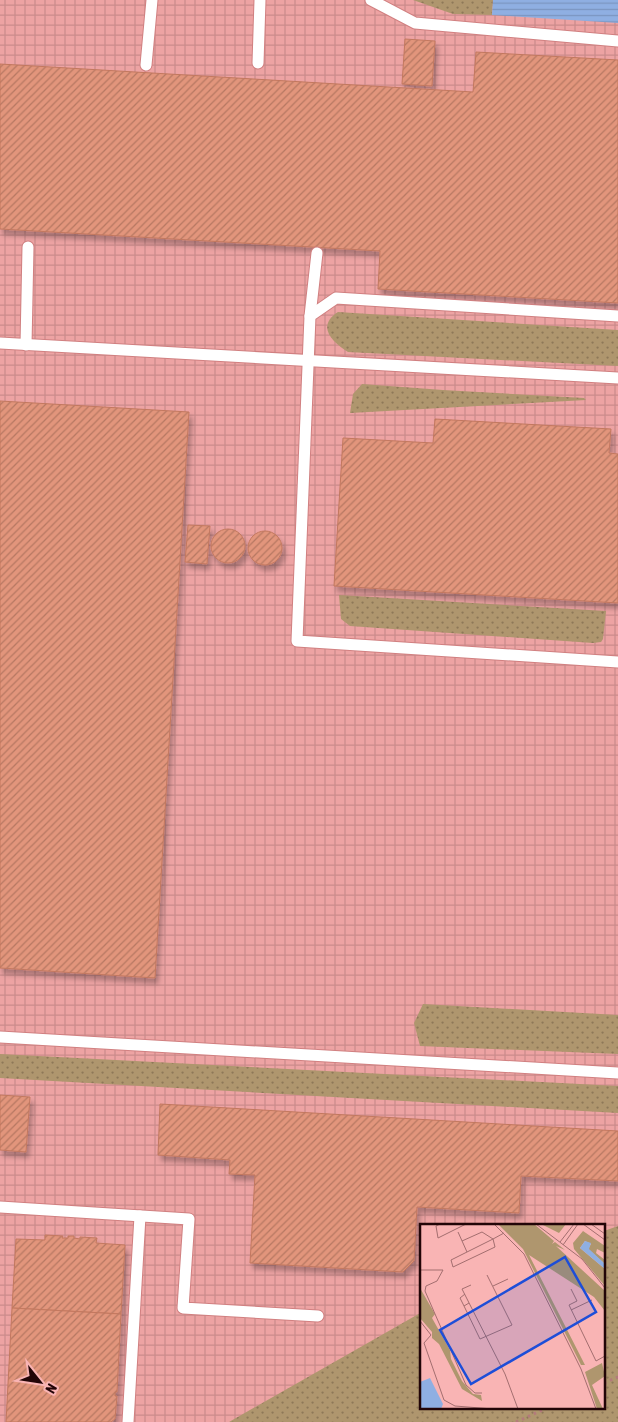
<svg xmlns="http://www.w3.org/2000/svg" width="618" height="1422" font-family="'Asap Condensed',sans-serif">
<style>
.industrial{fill:url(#industrial-grid)}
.grass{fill:url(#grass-dots)}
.water{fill:url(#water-rules)}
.building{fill:url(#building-hatch);stroke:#c3785f;filter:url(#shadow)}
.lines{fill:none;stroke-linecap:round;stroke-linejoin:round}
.service-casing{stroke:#d18081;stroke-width:13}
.path{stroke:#b37b7b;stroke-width:3;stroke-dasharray:2.5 4;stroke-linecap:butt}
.service{stroke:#fff;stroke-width:11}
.inset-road{fill:none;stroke:#a36e6f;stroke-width:1}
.view{fill:#1d4ed8;fill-opacity:0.15;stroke:#1d4ed8;stroke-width:2.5}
.inset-edge{fill:none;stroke:#220507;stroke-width:2.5}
</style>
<defs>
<pattern id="industrial-grid" width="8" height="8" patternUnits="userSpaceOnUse" patternTransform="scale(1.25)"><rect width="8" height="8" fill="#eda3a3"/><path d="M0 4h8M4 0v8" fill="none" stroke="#cb8b8b"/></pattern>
<pattern id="grass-dots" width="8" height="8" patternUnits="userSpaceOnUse" patternTransform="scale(1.25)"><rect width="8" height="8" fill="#af966e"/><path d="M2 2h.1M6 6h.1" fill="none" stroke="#8e7858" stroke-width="1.8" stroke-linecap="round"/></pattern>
<pattern id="water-rules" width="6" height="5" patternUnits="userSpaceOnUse" patternTransform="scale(1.25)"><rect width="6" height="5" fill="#8fafe2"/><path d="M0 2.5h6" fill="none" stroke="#7b95c0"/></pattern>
<pattern id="building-hatch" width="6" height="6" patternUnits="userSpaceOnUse" patternTransform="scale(1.25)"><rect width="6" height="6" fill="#e2957b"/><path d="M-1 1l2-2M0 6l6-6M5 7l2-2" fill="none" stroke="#b77863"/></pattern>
<filter id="shadow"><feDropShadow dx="3" dy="5.5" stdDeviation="2.5" flood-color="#0004"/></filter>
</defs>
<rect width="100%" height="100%" fill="#f9b4b4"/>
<polygon class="industrial" points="0,0 618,0 618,1276 604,1282 604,1226 422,1226 422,1362 285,1422 0,1422"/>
<g class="grass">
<polygon points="413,0 493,0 492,15 453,14"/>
<path d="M338 312 618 330V366L348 352C332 342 316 326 338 312Z"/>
<polygon points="362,384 443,390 584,398 586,400 350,413 353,394"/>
<polygon points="339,595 606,611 603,639 601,642 593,643 350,626 341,619"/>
<polygon points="423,1004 618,1015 618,1054 420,1046 414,1023"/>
<polygon points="0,1054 618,1086 618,1113 0,1078"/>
<polygon points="618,1226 618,1422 229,1422 422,1312 422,1408 604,1408 604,1231"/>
</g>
<polygon class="water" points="493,0 618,0 618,23 492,15"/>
<g class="building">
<polygon points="405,39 435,41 432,86 402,84"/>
<polygon points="476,52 618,60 618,303 378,289 380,251 0,229 0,64 473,92"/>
<polygon points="0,401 189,412 155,978 0,968"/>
<polygon points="435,419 611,429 609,453 618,454 618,603 334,586 343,438 433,443"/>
<polygon points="188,525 210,526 207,564 185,562"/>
<circle cx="228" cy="546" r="17"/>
<circle cx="265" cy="548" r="17"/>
<polygon points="0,1095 30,1097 26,1152 0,1150"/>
<polygon points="160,1104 618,1131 618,1181 521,1176 519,1213 417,1207 414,1261 403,1272 250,1263 255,1175 229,1174 230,1160 158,1155"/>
<polygon points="45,1235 63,1236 62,1238 68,1238 68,1236 74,1236 74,1238 80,1239 80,1237 97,1238 96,1243 125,1245 121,1314 12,1308 16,1239 45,1240"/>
<polygon points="12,1308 121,1314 117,1392 115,1392 115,1396 117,1396 115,1419 111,1422 6,1422"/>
</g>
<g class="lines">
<defs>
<g id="service">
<polyline points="371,0 415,23 618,41"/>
<polyline points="258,63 260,0"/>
<polyline points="146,65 152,0"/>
<polyline points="310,316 317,253"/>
<polyline points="618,316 336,298 310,316 297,641 618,662"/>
<polyline points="0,343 618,378"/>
<polyline points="26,345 28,247"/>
<polyline points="0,1037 618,1073"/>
<polyline points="0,1207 189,1219 183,1308 318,1316"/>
<polyline points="128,1422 140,1216"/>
</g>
</defs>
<use href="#service" class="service-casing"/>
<g class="path">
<polyline points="604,1383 618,1377"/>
<polyline points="516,1422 547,1408"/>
</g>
<use href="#service" class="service"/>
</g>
<g transform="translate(420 1224)">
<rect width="185" height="185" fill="#f9b4b4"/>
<path d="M78 0H114L134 17 132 20 135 18 145 26 136 22 185 67V87L174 73 109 31 165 141H161L103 25ZM121 0H146L139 9ZM163 7 185 22V29L177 25 176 29 185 36V40L168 25 171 20 165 17 160 24 185 45V62L154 25 153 19ZM0 64 15 90 12 94 30 126 31 135 42 157 53 170 61 171 62 177 42 165 19 120 12 114V108L0 94ZM182 139 185 152 172 161 183 185H177L165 148Z" fill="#af966e"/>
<path d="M165 17 171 19 169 25 185 40V45L160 24ZM10 154 23 180 21 185H0V158Z" fill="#8fafe2"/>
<path class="inset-road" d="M20 0 16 2 18 14 46 0M74 0 104 30 161 145 176 185M116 0 162 35 185 64M163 0 185 16M171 0 185 10M38 8 47 28M73 15 75 23 33 43 31 36ZM42 17 62 8 73 15 84 9M140 18 154 0M143 21 158 0M0 46H23L17 57 6 62 5 67 46 161 55 169H62M51 61 42 65 85 150 98 185M73 62 88 55M151 65 157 77 149 81 176 137 185 132M49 79 44 82 60 115 92 101 67 51M44 82 40 74 45 70M151 86 172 76M0 97 11 111 4 119 24 176 35 182 73 185"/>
<path class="view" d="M145 33 176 88 51 160 20 106Z"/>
<rect width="185" height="185" class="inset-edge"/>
</g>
<g transform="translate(40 1382) rotate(120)" stroke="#f9b4b4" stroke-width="4" paint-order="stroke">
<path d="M0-4L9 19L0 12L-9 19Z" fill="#220507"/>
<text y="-8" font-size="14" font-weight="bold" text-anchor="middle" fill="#220507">N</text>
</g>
</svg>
